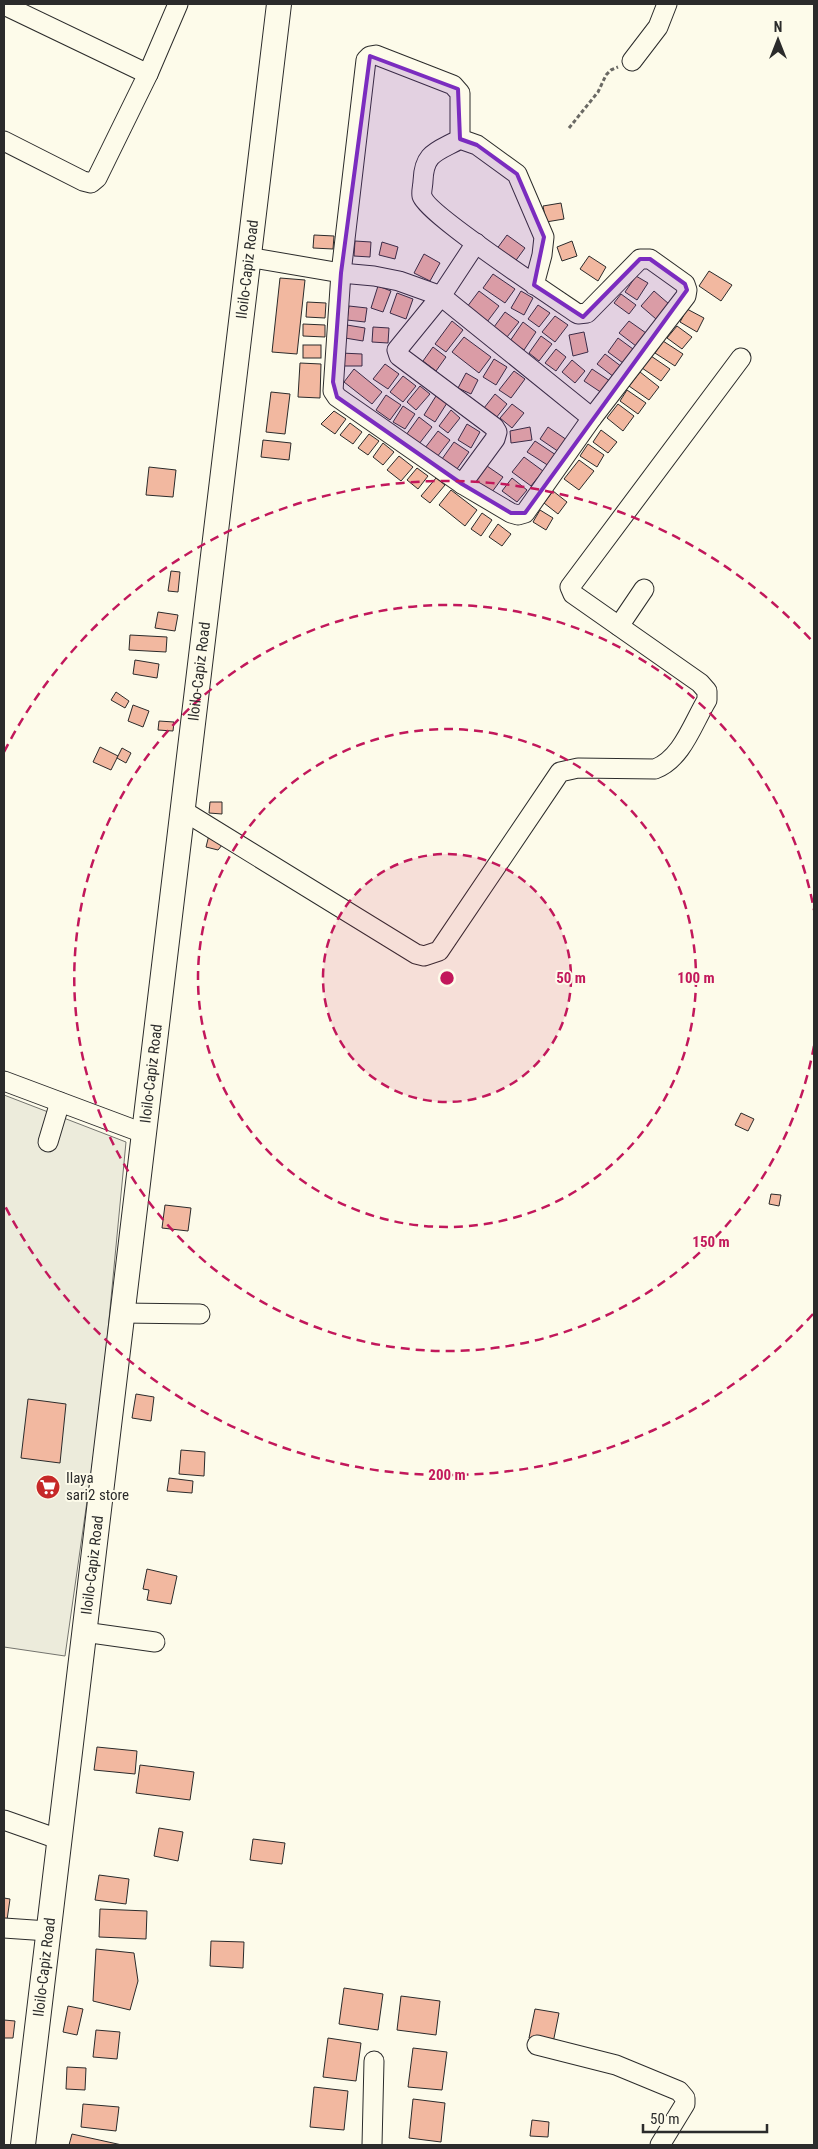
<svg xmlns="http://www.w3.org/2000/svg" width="818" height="2149" font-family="'Roboto Condensed',sans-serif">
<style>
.green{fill:#ecebdb;stroke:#74746e}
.building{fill:#f2b8a0;stroke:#2b2b2b}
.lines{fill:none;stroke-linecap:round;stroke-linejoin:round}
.minor-casing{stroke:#2b2b2b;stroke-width:21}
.major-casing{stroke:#2b2b2b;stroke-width:26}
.path{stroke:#6a6964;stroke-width:3;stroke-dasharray:4 2.5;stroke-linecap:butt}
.minor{stroke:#fdfbea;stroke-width:19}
.major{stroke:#fdfbea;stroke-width:24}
.marked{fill:#7b2cbf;fill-opacity:0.2;stroke:#7b2cbf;stroke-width:4;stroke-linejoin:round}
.ring{fill:none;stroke:#c2185b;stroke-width:2.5;stroke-dasharray:9 6}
.labels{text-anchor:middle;stroke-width:4;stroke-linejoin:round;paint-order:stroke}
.street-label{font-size:15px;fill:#2b2b2b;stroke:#fdfbea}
.poi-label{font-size:15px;fill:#2b2b2b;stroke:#fdfbea;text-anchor:start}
.centre{fill:#c2185b;stroke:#fdfbea;stroke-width:2.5}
.ring-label{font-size:15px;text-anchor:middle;font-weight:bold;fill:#c2185b;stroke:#fdfbea;stroke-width:4;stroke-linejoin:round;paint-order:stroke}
</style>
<rect width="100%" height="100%" fill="#fdfbea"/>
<polygon class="green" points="4,1095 126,1142 101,1403 65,1656 4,1647"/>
<g class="building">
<polygon points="561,203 564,219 546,222 543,206"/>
<polygon points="314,235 334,236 333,249 313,248"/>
<polygon points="507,235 525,248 514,263 496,250"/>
<polygon points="355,241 371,242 370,257 354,256"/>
<polygon points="572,241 577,256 562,261 557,247"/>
<polygon points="382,242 398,247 395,259 379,255"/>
<polygon points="424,254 440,263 430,281 414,273"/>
<polygon points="589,256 606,267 598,281 580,269"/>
<polygon points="709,271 732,285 721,301 699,286"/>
<polygon points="493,274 515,289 505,303 483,288"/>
<polygon points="636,276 648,283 637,300 625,292"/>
<polygon points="280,278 305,280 297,354 272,352"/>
<polygon points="378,286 391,291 383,312 371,308"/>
<polygon points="479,291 499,306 487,322 467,307"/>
<polygon points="521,291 533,298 524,315 511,308"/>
<polygon points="654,291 669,304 656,319 641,306"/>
<polygon points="397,293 413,299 406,319 390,313"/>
<polygon points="621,294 636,305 629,314 614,303"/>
<polygon points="307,302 326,303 325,318 306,317"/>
<polygon points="538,305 550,313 539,327 528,319"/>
<polygon points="349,306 367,308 365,322 347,320"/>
<polygon points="687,309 704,318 697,332 680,322"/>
<polygon points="505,312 519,322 507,337 494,327"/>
<polygon points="555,316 568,325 555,342 542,332"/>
<polygon points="452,321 463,330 446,352 435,344"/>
<polygon points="629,321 646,333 636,346 619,333"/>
<polygon points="523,322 536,332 524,350 510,341"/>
<polygon points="303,324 325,325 325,337 303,336"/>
<polygon points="347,325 365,328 363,341 345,338"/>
<polygon points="677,326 692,337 682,349 667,338"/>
<polygon points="373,327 389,328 388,343 372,342"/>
<polygon points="584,332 588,352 573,356 569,335"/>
<polygon points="541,336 552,344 539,361 529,353"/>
<polygon points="464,337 491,357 479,373 452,352"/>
<polygon points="618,338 633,349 623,363 608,352"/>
<polygon points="663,341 683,354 675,366 655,353"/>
<rect x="303" y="345" width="18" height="13"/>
<polygon points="433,347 446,357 436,371 423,361"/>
<polygon points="556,349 566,357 556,371 545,363"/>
<polygon points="341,353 362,354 362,366 340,366"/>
<polygon points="605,354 622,367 614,377 597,364"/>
<polygon points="651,356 670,369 661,381 642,368"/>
<polygon points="494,359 507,367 496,385 483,377"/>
<polygon points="572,360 585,371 575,383 562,372"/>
<polygon points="300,363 321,364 320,398 298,397"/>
<polygon points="385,364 399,374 388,389 373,379"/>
<polygon points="354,369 382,392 372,404 344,382"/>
<polygon points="592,369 610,381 602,393 584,381"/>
<polygon points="514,371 525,379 511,398 499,390"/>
<polygon points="640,372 659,387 649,400 629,386"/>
<polygon points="466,373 478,380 471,394 458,388"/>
<polygon points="403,376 416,386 403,402 390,392"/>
<polygon points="420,386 430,394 416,410 407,402"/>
<polygon points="627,390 646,403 638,414 620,401"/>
<polygon points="271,392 290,394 285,434 266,432"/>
<polygon points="495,394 507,404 496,418 484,408"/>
<polygon points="386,395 401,405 390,420 376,410"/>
<polygon points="436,396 447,403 435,422 424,415"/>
<polygon points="512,404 524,413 512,428 500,418"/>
<polygon points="618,404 634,416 623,431 607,418"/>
<polygon points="403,406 415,414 405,429 393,422"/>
<polygon points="451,410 460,418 448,433 439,426"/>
<polygon points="334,411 346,419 335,434 321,424"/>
<polygon points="419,417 432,427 419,444 406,435"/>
<polygon points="350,423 362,432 353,444 340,435"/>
<polygon points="467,424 480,432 471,448 458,440"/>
<polygon points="530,427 532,440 511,443 510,431"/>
<polygon points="548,427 567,440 559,452 540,439"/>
<polygon points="601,430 617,442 608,453 593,442"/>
<polygon points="438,431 450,440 437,457 425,448"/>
<polygon points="369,434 379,441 368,455 358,448"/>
<polygon points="263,440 291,443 289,460 261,457"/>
<polygon points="535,441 556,455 549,466 527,452"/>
<polygon points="454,442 469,452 457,469 442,459"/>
<polygon points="383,443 394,452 383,465 373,457"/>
<polygon points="588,444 604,455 597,467 580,456"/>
<polygon points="399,456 413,467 401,481 387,470"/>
<polygon points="524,457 543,471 531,486 512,472"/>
<polygon points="579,460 594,471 579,490 564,479"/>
<polygon points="487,466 503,477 492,492 476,481"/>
<polygon points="149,467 176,470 173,497 146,495"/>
<polygon points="417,468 428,476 418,489 407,480"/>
<polygon points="436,478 445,485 430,503 421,496"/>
<polygon points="512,478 527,490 517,502 502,491"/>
<polygon points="451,490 477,510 465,526 439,505"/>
<polygon points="553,491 567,502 558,514 544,503"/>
<polygon points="540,510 553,518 546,530 533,522"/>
<polygon points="482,513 492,520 481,536 471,529"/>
<polygon points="498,524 511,534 502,546 489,537"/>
<polygon points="171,571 180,572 178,592 168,591"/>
<polygon points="158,612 178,615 175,631 155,628"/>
<polygon points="130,635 167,637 166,652 129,650"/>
<polygon points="135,660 159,664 157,678 133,674"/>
<polygon points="116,692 129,701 125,708 111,700"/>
<polygon points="133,705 149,711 143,727 128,721"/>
<polygon points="159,721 174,722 173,731 158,730"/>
<polygon points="100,747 118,756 111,770 93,762"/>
<polygon points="122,748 131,753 126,763 117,758"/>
<polygon points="210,802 222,802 222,814 209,813"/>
<polygon points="209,835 227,839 218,850 206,847"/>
<polygon points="741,1113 754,1119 748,1131 735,1125"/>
<polygon points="771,1194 781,1195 779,1206 769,1204"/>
<polygon points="165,1205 191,1208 188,1231 162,1228"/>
<polygon points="136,1394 154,1397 151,1421 132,1418"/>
<polygon points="28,1399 66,1404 60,1463 21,1458"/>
<polygon points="181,1450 205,1452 204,1476 179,1474"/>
<polygon points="169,1478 193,1481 192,1493 167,1491"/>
<polygon points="147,1569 177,1576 171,1604 147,1600 149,1590 143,1589"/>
<polygon points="97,1747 137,1751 135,1774 94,1770"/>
<polygon points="140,1765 194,1772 190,1800 136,1793"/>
<polygon points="159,1828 183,1832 178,1861 154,1856"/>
<polygon points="253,1839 285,1843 282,1864 250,1860"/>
<polygon points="99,1875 129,1879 126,1904 95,1900"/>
<polygon points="4,1898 10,1899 6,1927 4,1927"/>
<polygon points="100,1909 147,1911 146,1939 99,1937"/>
<polygon points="211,1941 244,1942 243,1968 210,1966"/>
<polygon points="96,1949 134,1953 138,1981 130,2010 93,2001"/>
<polygon points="344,1988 383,1994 378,2030 339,2024"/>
<polygon points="401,1996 440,2001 436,2035 397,2030"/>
<polygon points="68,2006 83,2009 77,2035 63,2032"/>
<polygon points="535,2009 559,2013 553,2043 529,2038"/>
<polygon points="4,2020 15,2021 13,2038 4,2038"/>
<polygon points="96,2030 120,2032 117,2059 93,2057"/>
<polygon points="328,2038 361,2043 356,2081 323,2077"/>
<polygon points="413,2048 447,2052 442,2090 408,2087"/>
<polygon points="67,2067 86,2068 85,2090 66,2089"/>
<polygon points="314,2087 348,2091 344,2130 310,2127"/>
<polygon points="413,2099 445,2103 441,2142 409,2138"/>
<polygon points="83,2104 119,2107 116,2131 81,2127"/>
<polygon points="532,2120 549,2122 548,2137 530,2136"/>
<polygon points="72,2134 122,2145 69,2145"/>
</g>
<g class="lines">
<defs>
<g id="minor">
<polyline points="4,5 148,74"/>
<polyline points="632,61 658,27 667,4"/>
<path d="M460 139V93L453 85 376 55 370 56 366 60 341 273 333 391 337 397 462 484 511 513 518 515 525 513 592 418 686 296 687 290 685 284 650 259H640L587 313 578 314C556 299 427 214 422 196 421 192 423 185 423 181 424 152 437 152 460 139L477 145 517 174 544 237 542 255 534 285"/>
<polyline points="4,141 83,181 91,183 97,178 148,74 178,4"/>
<polyline points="247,257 341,273 374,276 399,281 441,296 592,418"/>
<polyline points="462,484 495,439 497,432 494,427 399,356 397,350 441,296 476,243"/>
<polyline points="619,626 644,589"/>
<path d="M182 810 416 954 424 956 439 951 560 772 578 768 655 769C682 759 693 723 707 700V691L700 683 573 594 570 587 741 358"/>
<polyline points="4,1081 143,1133"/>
<polyline points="48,1142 60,1102"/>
<polyline points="122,1313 200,1314"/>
<polyline points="84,1632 155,1642"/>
<polyline points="4,1820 58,1839"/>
<polyline points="4,1928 48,1931"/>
<polyline points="537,2045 616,2065 679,2091 685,2098 685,2104 660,2145"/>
<polyline points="372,2145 374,2061"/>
</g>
<g id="major">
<path id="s1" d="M23 2145 279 4"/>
</g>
</defs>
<use href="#minor" class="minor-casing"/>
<use href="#major" class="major-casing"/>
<polyline class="path" points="569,128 598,92 606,75 611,70 618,67"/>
<use href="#minor" class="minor"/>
<use href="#major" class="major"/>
</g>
<path class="marked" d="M370 56 458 89 460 139 477 145 517 174 544 237 534 285 583 317 640 259H650L685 284 687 290 525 513H511L462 484 337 397 333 382 341 273Z"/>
<circle cx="447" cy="978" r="124" fill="#c2185b" fill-opacity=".12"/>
<g class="ring">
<circle cx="447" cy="978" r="124"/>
<circle cx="447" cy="978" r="249"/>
<path d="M814 1046A373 373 0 1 1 814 910"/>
<path d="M813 1314A497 497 0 0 1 4 1204M4 752A497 497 0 0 1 813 642"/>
</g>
<defs>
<symbol id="supermarket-disc" viewBox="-11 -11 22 22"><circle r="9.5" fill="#c62828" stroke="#fdfbea"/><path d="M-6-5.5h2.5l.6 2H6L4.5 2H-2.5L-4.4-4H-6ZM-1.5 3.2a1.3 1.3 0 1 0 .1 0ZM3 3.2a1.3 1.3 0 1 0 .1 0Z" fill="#fff"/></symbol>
</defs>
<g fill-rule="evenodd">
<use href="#supermarket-disc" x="34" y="1473" width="28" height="28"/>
</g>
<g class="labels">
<g class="street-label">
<text dy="5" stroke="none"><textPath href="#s1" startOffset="1889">Iloilo-Capiz Road</textPath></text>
<text dy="5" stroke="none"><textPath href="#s1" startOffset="1484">Iloilo-Capiz Road</textPath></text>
<text dy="5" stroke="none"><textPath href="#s1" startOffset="1079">Iloilo-Capiz Road</textPath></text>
<text dy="5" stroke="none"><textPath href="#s1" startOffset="584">Iloilo-Capiz Road</textPath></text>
<text dy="5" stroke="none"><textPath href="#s1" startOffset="179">Iloilo-Capiz Road</textPath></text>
</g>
<g class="poi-label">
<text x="66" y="1483">Ilaya<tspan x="66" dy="17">sari2 store</tspan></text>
</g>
</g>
<circle cx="447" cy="978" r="8" class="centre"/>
<g class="ring-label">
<text x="571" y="983">50 m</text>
<text x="696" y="983">100 m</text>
<text x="711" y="1247">150 m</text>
<text x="447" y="1480">200 m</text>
</g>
<rect width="818" height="2149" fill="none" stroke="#2b2b2b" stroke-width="10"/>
<g transform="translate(778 40)" stroke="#fdfbea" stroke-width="4" paint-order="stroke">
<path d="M0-4L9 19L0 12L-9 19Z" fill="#2b2b2b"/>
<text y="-8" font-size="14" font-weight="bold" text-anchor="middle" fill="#2b2b2b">N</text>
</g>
<path d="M643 2124v8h124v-8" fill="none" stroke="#2b2b2b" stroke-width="2.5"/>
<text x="650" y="2124" font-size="15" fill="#2b2b2b" stroke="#fdfbea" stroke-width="4" paint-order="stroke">50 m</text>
</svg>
